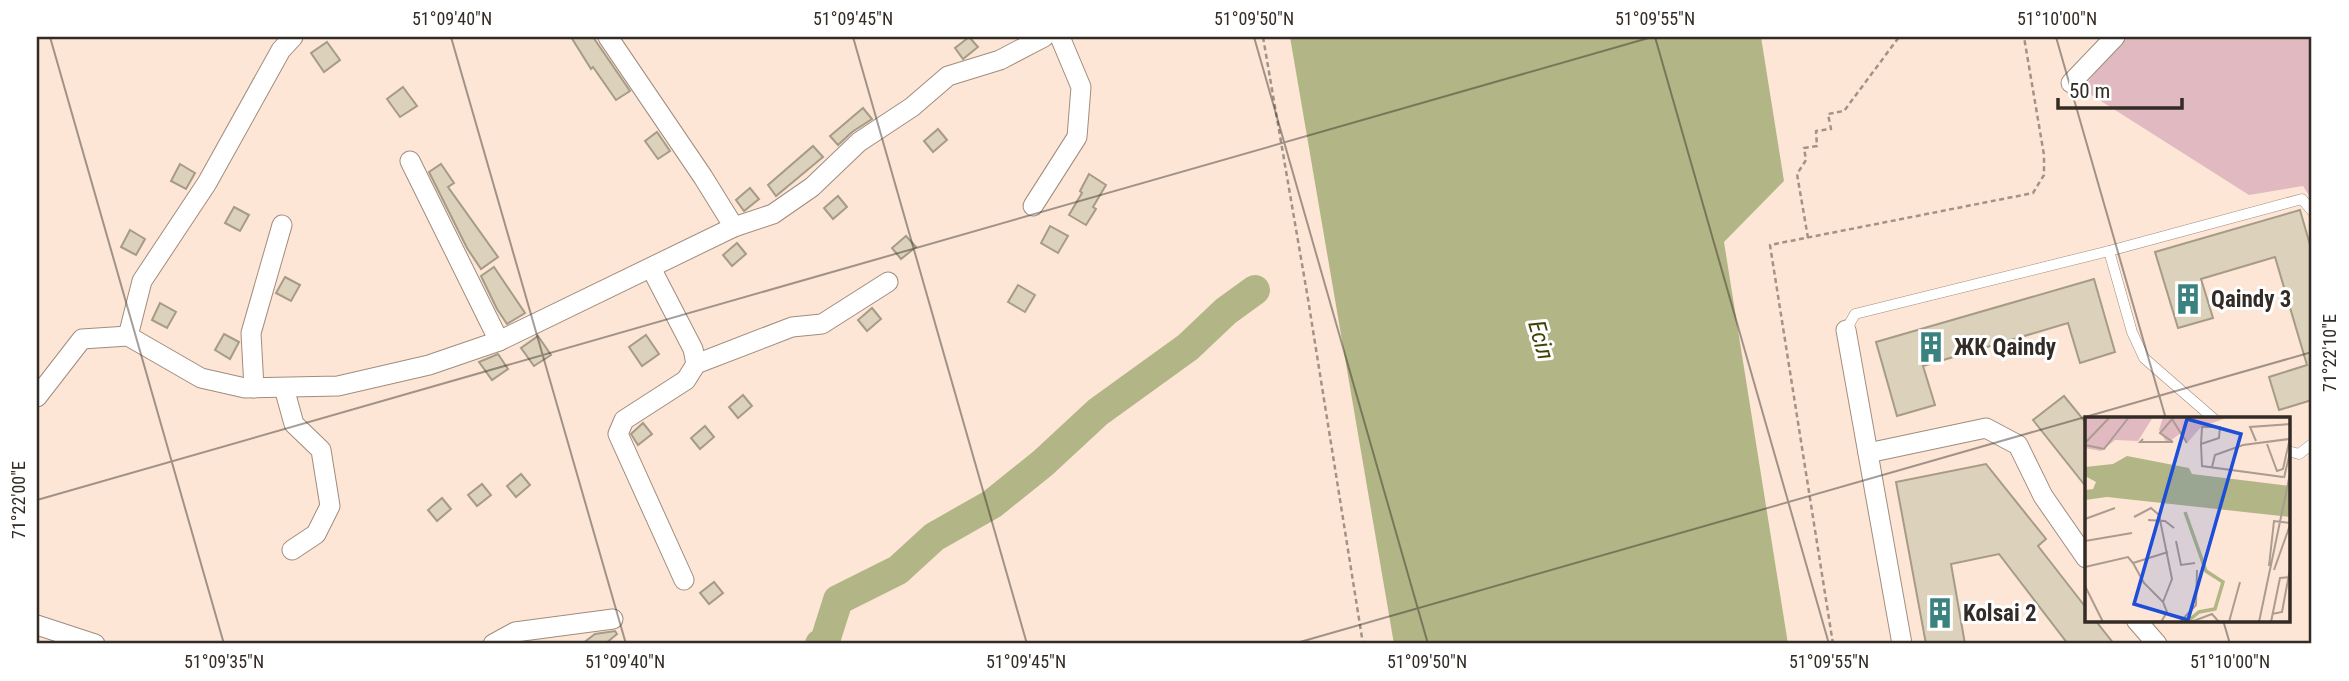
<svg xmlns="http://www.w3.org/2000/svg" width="2349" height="681" font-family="'Roboto Condensed',sans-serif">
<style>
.green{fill:#e0b9c1}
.water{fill:#b2b686}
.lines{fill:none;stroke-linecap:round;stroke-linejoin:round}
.river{stroke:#b2b686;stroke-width:30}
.building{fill:#dcd1ba;stroke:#a69b86;stroke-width:2}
.lane-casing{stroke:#a18c7d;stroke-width:11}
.street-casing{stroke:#a18c7d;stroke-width:21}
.path{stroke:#a39287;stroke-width:2.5;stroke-dasharray:5 3.5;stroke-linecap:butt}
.lane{stroke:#fff;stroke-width:10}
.street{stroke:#fff;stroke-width:19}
.ticks{fill:none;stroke:#332b25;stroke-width:2;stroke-opacity:0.45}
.labels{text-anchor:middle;stroke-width:6;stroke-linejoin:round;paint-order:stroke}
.poi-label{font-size:23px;font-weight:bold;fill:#332b25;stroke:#fff;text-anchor:start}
.water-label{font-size:24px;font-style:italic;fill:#404105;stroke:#fff}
.inset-river{fill:none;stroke:#b2b686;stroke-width:3.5}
.inset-road{fill:none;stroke:#ac9b8f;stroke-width:2}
.view{fill:#1d4ed8;fill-opacity:0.15;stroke:#1d4ed8;stroke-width:3.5}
.inset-edge{fill:none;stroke:#332b25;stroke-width:3.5}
.neatline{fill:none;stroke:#332b25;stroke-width:2.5}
.ticks-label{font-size:18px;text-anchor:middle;fill:#332b25}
</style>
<rect width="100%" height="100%" fill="#fde6d6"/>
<polygon class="green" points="2123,37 2312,37 2312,200 2303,186 2249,195 2082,89"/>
<polygon class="water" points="1290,37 1761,37 1784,181 1724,242 1788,644 1394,644"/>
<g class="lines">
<polyline class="river" points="820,644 825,641 838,600 898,570 934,537 992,504 1043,463 1098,412 1188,347 1226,311 1255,290"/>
</g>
<g class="building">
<polygon points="571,37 593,37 630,91 616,100 593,67 591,69"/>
<polygon points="969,37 978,47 963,59 955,48"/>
<polygon points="327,42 340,60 324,72 311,53"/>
<polygon points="403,87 417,106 400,117 387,99"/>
<polygon points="863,108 872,119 852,132 838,145 830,136"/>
<polygon points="938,129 947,140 933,152 924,141"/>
<polygon points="657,132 670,151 658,159 645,141"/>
<polygon points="813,146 823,157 776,196 768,185"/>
<polygon points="180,164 195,173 186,189 171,181"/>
<polygon points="441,164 454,183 448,187 498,257 481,269 467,248 429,172"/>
<polygon points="1089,174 1106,185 1093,207 1096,209 1086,225 1069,215 1082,193 1080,191"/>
<polygon points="750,188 759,199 744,211 736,200"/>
<polygon points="838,196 847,207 833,219 824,208"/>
<polygon points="234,207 249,215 240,231 225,223"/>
<polygon points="2300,210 2312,252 2312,400 2279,410 2269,377 2307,365 2275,257 2201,279 2213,318 2178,328 2155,252"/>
<polygon points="1050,226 1068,236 1058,253 1041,243"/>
<polygon points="130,230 145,239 136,255 121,247"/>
<polygon points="906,236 916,247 901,259 892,248"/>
<polygon points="737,243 746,254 732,266 723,255"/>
<polygon points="494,267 525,313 507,324 497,309 481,276"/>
<polygon points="285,277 300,285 291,301 276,293"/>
<polygon points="2094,279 2115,352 2080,363 2068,323 1923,366 1935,405 1897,416 1876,342"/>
<polygon points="1018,285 1035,295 1025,312 1008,302"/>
<polygon points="160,303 176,312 167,328 152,320"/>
<polygon points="872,308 881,319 867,331 858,320"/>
<polygon points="224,334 239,342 230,359 215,350"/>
<polygon points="646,335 659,354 642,366 629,347"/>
<polygon points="538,336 551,355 534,366 521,348"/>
<polygon points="498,354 508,369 492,380 479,362"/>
<polygon points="743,395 752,406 738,418 729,407"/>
<polygon points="2064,396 2087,424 2087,488 2033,420"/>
<polygon points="643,423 652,434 638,445 631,434"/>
<polygon points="705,426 714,437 700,449 691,438"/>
<polygon points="1986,464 2046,539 2038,546 2087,609 2087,620 2095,620 2114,644 2068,644 1999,554 1951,564 1965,644 1926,644 1896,482"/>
<polygon points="521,474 530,485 516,497 507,486"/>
<polygon points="482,484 491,495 477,506 468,495"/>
<polygon points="442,498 451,509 437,521 428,510"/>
<polygon points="714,582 723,593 709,604 700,593"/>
<polygon points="615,631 617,634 605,644 582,644 595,634"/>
</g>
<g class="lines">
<defs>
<g id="lane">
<polyline points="2109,251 2302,199 2312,211"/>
<polyline points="1846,330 1855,314 2109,251 2132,332 2144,358 2214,419"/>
<polyline points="2288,451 2299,454 2312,444"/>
</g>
<g id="street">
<polyline points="608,37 703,177 734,227"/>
<polyline points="2071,83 2115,37"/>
<polyline points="410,161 499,341"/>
<polyline points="1033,206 1077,137 1081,87 1060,37"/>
<polyline points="651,268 693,349 696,364"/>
<polyline points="1846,330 1902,644"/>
<polyline points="128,336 201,378 245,388 338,386 429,365 499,341 734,227 773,214 812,187 859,142 912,107 948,76 1000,60 1044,37"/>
<polyline points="254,388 251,333 282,225"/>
<polyline points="284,388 294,424 321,450 330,506 316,534 292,550"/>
<polyline points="37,397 82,339 128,336 142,281 207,183 281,50 293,37"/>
<polyline points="1868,453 1986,428 2018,445 2043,496 2086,558"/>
<polyline points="684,580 618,434 624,420 686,380 696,364 792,327 822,324 888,282"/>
<polyline points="2136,620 2157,644"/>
<polyline points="37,625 95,644"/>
<polyline points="493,644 515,632 613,619"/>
</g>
</defs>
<use href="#lane" class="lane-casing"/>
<use href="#street" class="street-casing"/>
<g class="path">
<polyline points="1263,37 1308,299 1363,644"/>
<polyline points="1808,238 1797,174 1806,160 1804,148 1817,146 1816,131 1831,129 1828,114 1844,111 1899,37"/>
<polyline points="1833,644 1770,245 2033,193 2044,175 2044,155 2024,37"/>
</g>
<use href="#lane" class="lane"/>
<use href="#street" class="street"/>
</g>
<path class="ticks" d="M50 37 224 644M451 37 626 644M853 37 1027 644M1254 37 1428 644M1655 37 1829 644M2056 37 2166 419M37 500 1652 37M2223 620 2230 644M1293 644 2312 352"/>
<defs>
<symbol id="building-bare" viewBox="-9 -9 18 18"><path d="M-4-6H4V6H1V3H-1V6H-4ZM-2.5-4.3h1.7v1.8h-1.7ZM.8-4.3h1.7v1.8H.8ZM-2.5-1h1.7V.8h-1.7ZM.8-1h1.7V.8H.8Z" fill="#3a827f" stroke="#fff" stroke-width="2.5" paint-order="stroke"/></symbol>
</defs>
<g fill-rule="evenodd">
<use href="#building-bare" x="2166" y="277" width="44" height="44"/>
<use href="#building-bare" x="1909" y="325" width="44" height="44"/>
<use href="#building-bare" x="1918" y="591" width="44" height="44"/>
</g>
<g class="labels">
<g class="poi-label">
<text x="2211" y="307">Qaindy 3</text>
<text x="1954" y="355">ЖК Qaindy</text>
<text x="1963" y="621">Kolsai 2</text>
</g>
<g class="water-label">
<text transform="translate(1541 340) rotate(74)" y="8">Есіл</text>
</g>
</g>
<g transform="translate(2085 417)">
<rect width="205" height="205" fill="#fde6d6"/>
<path d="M0 0H68L53 24 30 23 16 34 0 31ZM78 0H144L116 10 103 25 96 16 82 26 74 13Z" fill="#e0b9c1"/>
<path d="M42 39 104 51 107 57 205 69V100L22 80 0 83V73L8 72 11 65 0 59V50L28 47Z" fill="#b2b686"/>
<path class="inset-river" d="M100 95 121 154 138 165 130 192 114 195 102 205"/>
<path class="inset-road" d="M87 2 102 26M58 22 55 25H88M171 24 165 10 205 7M88 25 75 16 89 0M0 26 25 0M116 27 117 10H135L134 21 116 27 117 49 198 60M182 27 192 54 198 52 205 21M0 28 19 32 44 0M127 50 130 38 158 28 204 22M199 61 205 35M49 100 66 91 74 98 87 162 78 185M0 102 30 91M63 103 80 104 89 111M0 124 47 116M91 124 96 148 110 146M48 146 59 166 78 185 82 195 76 205M184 149 189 104 205 106M0 150 43 140 48 146 83 135M189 153 205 108M0 169 18 205M187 197 197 195 205 152M95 205 111 188 112 153M106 205 127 197 134 205M144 205 155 165M174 205 205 57M186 205 195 161 205 160"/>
<path class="view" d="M102 2 156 17 103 203 49 187Z"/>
<rect width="205" height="205" class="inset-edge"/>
</g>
<rect width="2349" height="681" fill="none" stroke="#ffffff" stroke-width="77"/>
<path d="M2058 98v10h124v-10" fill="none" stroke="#332b25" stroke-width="3.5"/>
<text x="2069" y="98" font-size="21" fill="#332b25" stroke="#ffffff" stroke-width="5" paint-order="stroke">50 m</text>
<rect x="38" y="38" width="2272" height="604" class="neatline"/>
<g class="ticks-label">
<text x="452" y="25">51°09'40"N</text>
<text x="853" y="25">51°09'45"N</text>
<text x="1254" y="25">51°09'50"N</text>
<text x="1655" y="25">51°09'55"N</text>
<text x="2057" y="25">51°10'00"N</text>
<text transform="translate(2330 353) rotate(-90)" y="6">71°22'10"E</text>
<text transform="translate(19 500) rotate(-90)" y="6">71°22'00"E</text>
<text x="224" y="668">51°09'35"N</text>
<text x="625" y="668">51°09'40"N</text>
<text x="1026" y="668">51°09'45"N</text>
<text x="1427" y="668">51°09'50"N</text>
<text x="1829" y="668">51°09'55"N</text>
<text x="2230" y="668">51°10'00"N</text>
</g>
</svg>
